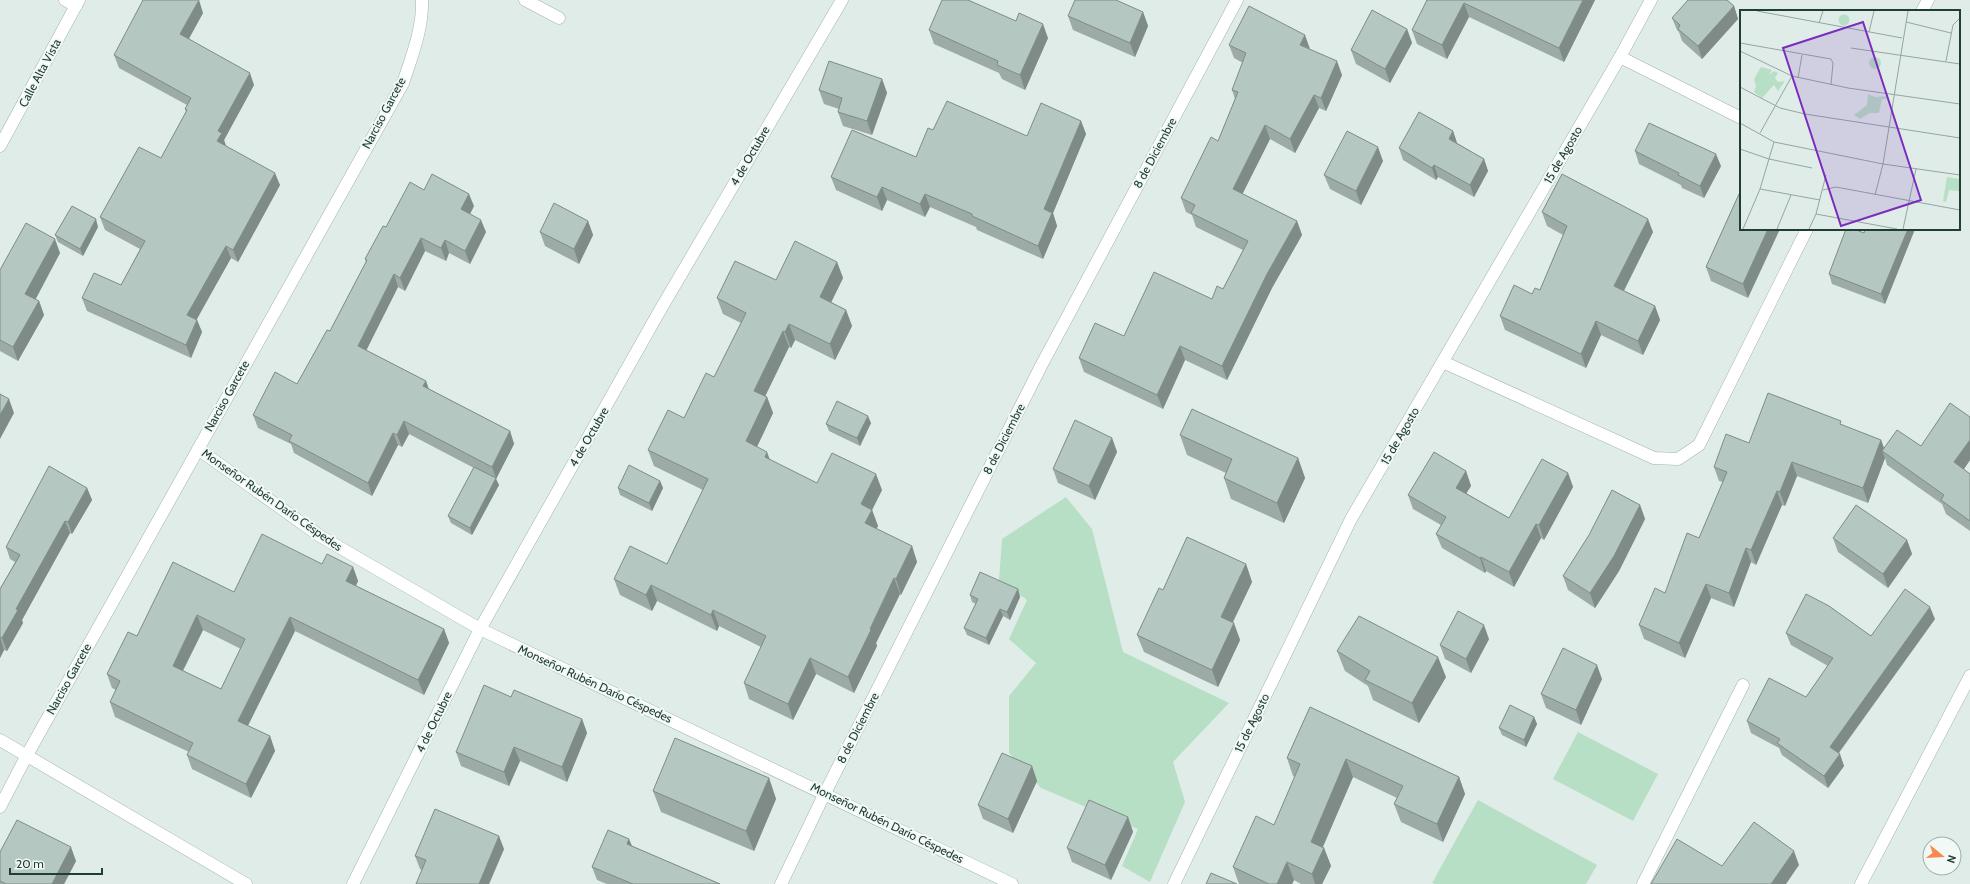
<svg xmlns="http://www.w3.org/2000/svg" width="1970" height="884" font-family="Cabin,sans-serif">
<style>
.green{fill:#b7dfc5}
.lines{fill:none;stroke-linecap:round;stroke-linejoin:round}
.minor-casing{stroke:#a3b4b0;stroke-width:13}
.tertiary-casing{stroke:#a3b4b0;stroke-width:13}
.minor{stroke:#fff;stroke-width:12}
.tertiary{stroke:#fff;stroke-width:12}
.wall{fill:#9caba6;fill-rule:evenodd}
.shaded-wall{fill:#7f8b87}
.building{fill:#b5c7c1;stroke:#7f8b87;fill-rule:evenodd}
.labels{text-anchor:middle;stroke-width:4;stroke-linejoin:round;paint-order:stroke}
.street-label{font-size:12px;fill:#203e38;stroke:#f1f8f5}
.inset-road{fill:none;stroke:#93a6a2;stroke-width:1}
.view{fill:#7b2cbf;fill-opacity:0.15;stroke:#7b2cbf;stroke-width:2}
.inset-edge{fill:none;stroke:#203e38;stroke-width:2}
</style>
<rect width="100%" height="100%" fill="#e0ece8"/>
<g class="green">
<polygon points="1066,497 1092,529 1123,652 1229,703 1173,762 1185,802 1150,882 1122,866 1138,829 1041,788 1009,753 1009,696 1036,663 1009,639 1027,600 999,580 1002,539"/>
<polygon points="1578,732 1658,774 1633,821 1553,779"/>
<polygon points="1478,800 1597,865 1586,884 1435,884 1432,883"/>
</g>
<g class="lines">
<defs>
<g id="minor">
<polyline points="65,0 76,6"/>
<polyline points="525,0 559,18"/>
<polyline points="1922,11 1928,0"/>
<polyline points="1620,57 1741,118"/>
<polyline points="0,146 79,0"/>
<polyline points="1443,362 1654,458 1678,459 1699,445 1807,229"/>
<polyline points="198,449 320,536 480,629 1012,884"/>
<polyline points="0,740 246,884"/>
<path d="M0 807 27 755 403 83C412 56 423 28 422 0"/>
<polyline points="353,884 480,629 659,312 842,0"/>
<polyline points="1174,884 1351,519 1620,57 1651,0"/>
<polyline points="1643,884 1743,685"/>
<polyline points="1861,884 1970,676"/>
</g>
<polyline id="tertiary" points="781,884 825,793 1041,366 1237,0"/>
</defs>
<use href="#minor" class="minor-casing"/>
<use href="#tertiary" class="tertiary-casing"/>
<use href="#minor" class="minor"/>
<use href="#tertiary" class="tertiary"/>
</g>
<g class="wall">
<polygon points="1427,0 1595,0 1564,62 1469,17 1447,59 1417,44 1412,30"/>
<polygon points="1734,6 1738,19 1702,59 1682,41 1679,32 1677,30 1672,18"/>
<polygon points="1143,12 1148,26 1135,57 1073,30 1068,16"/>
<polygon points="203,13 189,39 254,85 224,140 226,146 280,185 238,262 231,258 196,319 197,320 202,332 191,358 87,311 82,298 121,285 140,249 105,230 100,217 161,158 186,112 185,109 187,105 119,68 114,55"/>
<polygon points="1407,29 1412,43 1390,83 1356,64 1351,50"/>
<polygon points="929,30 1048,38 1025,90 1002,79 999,73 934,44"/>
<polygon points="1229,45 1310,49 1342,75 1326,111 1319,108 1295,153 1270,139 1242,194 1297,221 1302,235 1272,288 1227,380 1185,360 1163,409 1084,372 1079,358 1124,336 1212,299 1223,289 1243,250 1196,227 1192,215 1186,212 1181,198 1218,141 1235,99 1232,90 1243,63 1234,58"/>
<polygon points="882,79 887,93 872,135 843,126 838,112 839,109 824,104 819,90"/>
<polygon points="1081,121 1086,134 1053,213 1057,226 1043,259 977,230 976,227 930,207 925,217 887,200 882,211 836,190 831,177 916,157 933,130 1027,136"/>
<polygon points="1453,131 1457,143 1484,159 1488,171 1474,197 1438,177 1436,180 1403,160 1399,148"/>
<polygon points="1635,151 1721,166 1704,198 1682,188 1681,185 1639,164"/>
<polygon points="1383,161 1361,205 1330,189 1324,175"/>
<polygon points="1739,194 1748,298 1711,281 1706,267"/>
<polygon points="474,206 470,214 486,232 470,264 449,253 446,261 425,251 405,291 398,287 366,350 426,381 429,389 510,431 514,444 496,479 499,485 472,535 451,523 448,516 474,468 409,434 402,447 398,445 372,496 294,453 291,444 258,428 253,415 297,384 330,331 366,262 365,259 386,227"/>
<polygon points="1542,212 1653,232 1624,291 1655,306 1660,320 1643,355 1601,335 1586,368 1505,330 1500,316 1532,294 1540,290 1563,235 1547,226"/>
<polygon points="588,221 593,235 579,264 545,246 540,232"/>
<polygon points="98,227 83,256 58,242 55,235"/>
<polygon points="1865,229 1915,229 1885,304 1832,284 1829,274 1864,233"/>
<polygon points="60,253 35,299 39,301 44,315 18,361 0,351 0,270"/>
<polygon points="837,262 843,278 831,302 846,310 852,326 835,360 795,340 791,348 789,347 765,396 767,397 773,413 757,447 770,460 817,483 882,490 872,510 878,526 876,529 912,546 917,562 901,595 900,594 876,643 877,646 854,693 816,674 793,720 749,699 744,683 761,647 719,626 717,631 657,601 652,611 620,595 614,579 667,564 703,490 654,466 648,450 684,418 714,377 741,323 723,314 717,298"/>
<polygon points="1970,417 1970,460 1964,469 1970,474 1970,531 1946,514 1942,504 1887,465 1885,458 1868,503 1797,476 1785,506 1782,505 1756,565 1751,562 1734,607 1711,598 1685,658 1644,639 1639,625 1665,593 1699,538 1723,482 1719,481 1714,467 1749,443 1842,425 1881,440 1884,448 1921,446"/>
<polygon points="871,423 860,446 829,431 826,424"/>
<polygon points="1180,435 1298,458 1305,478 1284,523 1231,499 1224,478 1226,473 1187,455"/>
<polygon points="1112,438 1117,452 1095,500 1058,483 1053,469"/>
<polygon points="1466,471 1471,486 1466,493 1509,518 1568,473 1573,487 1544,540 1541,538 1514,587 1486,571 1485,573 1442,548 1436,534 1441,525 1413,509 1408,495"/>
<polygon points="660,481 663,488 652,511 620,495 618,488"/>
<polygon points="87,488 92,500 72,534 70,533 45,578 22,620 23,623 7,651 4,650 0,658 0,589 15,562 10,559 6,547"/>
<polygon points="1640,505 1645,519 1619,571 1595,608 1568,590 1563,576"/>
<polygon points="1833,538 1907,540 1912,554 1888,588 1838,552"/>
<path d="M322 564 353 567 358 581 356 586 444 629 449 643 424 695 295 631 248 726 270 736 275 751 251 798 192 769 187 755 189 752 115 717 110 702 116 690 112 688 107 674 137 636 234 592ZM203 630 241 649 221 689 183 671Z"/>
<polygon points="1246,564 1252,582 1233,622 1240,640 1218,687 1144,652 1137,635 1163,590"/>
<polygon points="1018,589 1020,597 1010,620 1003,616 989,645 967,635 964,628 976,604 972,602 970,595"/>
<polygon points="1935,619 1839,753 1844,766 1828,788 1782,755 1779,748 1751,733 1747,721 1806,697 1828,666 1791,645 1786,633 1871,636"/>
<polygon points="1489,639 1471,673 1445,659 1440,645"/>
<polygon points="1337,651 1446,677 1419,723 1373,700 1368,686 1345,671"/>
<polygon points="1602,679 1581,725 1546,708 1541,694"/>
<polygon points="1310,707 1459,777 1465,794 1443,842 1401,822 1394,804 1397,798 1353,777 1323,847 1324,848 1331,866 1322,884 1301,884 1294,880 1292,884 1239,884 1233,867 1274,825 1295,777 1293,776 1287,758"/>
<polygon points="1534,717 1537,724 1526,747 1502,735 1499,728"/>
<polygon points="582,719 587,733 567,782 520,761 509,786 461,766 456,752"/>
<polygon points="1032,766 1037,781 1013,833 983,819 978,805"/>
<polygon points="769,778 776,799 754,851 661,812 653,791"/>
<polygon points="1128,817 1133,832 1111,880 1072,862 1067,848"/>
<polygon points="629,839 632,846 720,884 607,884 597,880 592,867"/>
<polygon points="504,849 489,884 416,884 422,870 420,869 415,856"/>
<polygon points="0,852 76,861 64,884 0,884"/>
</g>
<g class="shaded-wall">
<polygon points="199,0 203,13 184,47 180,34"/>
<polygon points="1583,0 1595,0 1564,62 1559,48"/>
<polygon points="1464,3 1469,17 1447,59 1442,45"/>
<polygon points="1734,6 1738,19 1702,59 1698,46"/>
<polygon points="1143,12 1148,26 1135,57 1130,43"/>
<polygon points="1043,24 1048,38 1025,90 1020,75"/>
<polygon points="1407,29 1412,43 1390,83 1385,69"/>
<polygon points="1305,35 1310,49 1300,45"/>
<polygon points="1337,61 1342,75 1326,111 1321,98"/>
<polygon points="250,73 254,85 224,140 226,146 217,141 218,131"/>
<polygon points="882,79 887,93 872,135 867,121"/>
<polygon points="1314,95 1319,108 1295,153 1290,139"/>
<polygon points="1081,121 1086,134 1053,213 1057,226 1043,259 1038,246 1044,209"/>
<polygon points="1265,125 1270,139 1238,203 1233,189"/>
<polygon points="1453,131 1457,143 1449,139"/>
<polygon points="1378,147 1383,161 1361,205 1356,191"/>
<polygon points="1716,154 1721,166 1704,198 1700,186"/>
<polygon points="1484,159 1488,171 1474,197 1470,185"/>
<polygon points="1434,165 1438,177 1436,180 1432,168"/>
<polygon points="275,173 280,185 238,262 233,250"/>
<polygon points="882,187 887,200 882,211 877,197"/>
<polygon points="469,194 474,206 466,222 461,209"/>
<polygon points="925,194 930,207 925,217 920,204"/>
<polygon points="96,219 98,227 83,256 80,249"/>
<polygon points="1648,219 1653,232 1619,300 1614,286"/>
<polygon points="481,220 486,232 470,264 465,251"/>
<polygon points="588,221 593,235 579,264 574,249"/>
<polygon points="1297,221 1302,235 1272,288 1227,380 1222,366 1267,274"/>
<polygon points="1768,229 1780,229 1748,298 1743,284"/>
<polygon points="1908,229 1915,229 1885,304 1881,294"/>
<polygon points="421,238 425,251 405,291 400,278"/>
<polygon points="55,239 60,253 31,308 25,294"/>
<polygon points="445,240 449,253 446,261 441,248"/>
<polygon points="226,246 231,258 192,328 187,315"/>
<polygon points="837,262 843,278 826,313 820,297"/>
<polygon points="394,274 398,287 362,359 358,346"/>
<polygon points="39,301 44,315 18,361 13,347"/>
<polygon points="1655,306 1660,320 1643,355 1638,341"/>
<polygon points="846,310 852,326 835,360 830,344"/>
<polygon points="197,320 202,332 191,358 186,345"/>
<polygon points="1596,321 1601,335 1586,368 1581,354"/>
<polygon points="789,324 795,340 791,348 785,332"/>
<polygon points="783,331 789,347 760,407 754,391"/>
<polygon points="1180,346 1185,360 1163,409 1157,395"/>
<polygon points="426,381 430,394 423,386"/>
<polygon points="767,397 773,413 752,457 746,441"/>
<polygon points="9,399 14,413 0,439 0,415"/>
<polygon points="868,416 871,423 860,446 857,438"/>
<polygon points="404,421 409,434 402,447 397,435"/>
<polygon points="510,431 514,444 496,479 499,485 472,535 470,528 496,478 492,467"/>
<polygon points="393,433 398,445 372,496 368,483"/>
<polygon points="1112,438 1117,452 1095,500 1089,486"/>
<polygon points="1881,440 1886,454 1882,451 1885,458 1868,503 1863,488"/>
<polygon points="1970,440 1970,460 1959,476 1954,462"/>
<polygon points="767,452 773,468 765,457"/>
<polygon points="1298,458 1305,478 1284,523 1277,503"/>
<polygon points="1792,462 1797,476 1785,506 1780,492"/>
<polygon points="1466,471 1471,486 1461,502 1456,488"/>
<polygon points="1568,473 1573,487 1544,540 1539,525"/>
<polygon points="876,474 882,490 872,510 878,526 871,539 865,523 861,504"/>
<polygon points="660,481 663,488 652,511 649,503"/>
<polygon points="87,488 92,500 72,534 68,522"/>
<polygon points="1777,491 1782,505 1756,565 1751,550"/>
<polygon points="1640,505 1645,519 1619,571 1595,608 1590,593"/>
<polygon points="65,521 70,533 22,620 23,623 7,651 2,638 16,609"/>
<polygon points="1536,524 1541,538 1514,587 1509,572"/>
<polygon points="1907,540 1912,554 1888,588 1883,574"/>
<polygon points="912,546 917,562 901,595 896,579"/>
<polygon points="1746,548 1751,562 1734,607 1729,593"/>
<polygon points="1481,557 1486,571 1485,573 1480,558"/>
<polygon points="1246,564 1252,582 1227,634 1221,617"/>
<polygon points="353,567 358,581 351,595 346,581"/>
<polygon points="894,578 900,594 876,643 877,646 854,693 848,677"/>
<polygon points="1706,584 1711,598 1685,658 1679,643"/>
<polygon points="651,585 657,601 652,611 646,595"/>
<polygon points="1018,589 1020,597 1010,620 1007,612"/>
<polygon points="1930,607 1935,619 1834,759 1830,747"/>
<polygon points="1000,609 1003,616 989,645 986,638"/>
<polygon points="713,610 719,626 717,631 711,615"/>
<polygon points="197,615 203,630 178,680 173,666"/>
<polygon points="290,617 295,631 243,735 238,721"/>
<polygon points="1234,623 1240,640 1218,687 1212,670"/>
<polygon points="1484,625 1489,639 1471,673 1466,659"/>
<polygon points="444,629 449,643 424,695 418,680"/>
<polygon points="0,637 4,650 0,658"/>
<polygon points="1438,657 1446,677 1419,723 1412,703"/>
<polygon points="810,658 816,674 793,720 788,704"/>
<polygon points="1597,665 1602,679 1581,725 1576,710"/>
<polygon points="1534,717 1537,724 1526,747 1524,740"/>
<polygon points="582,719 587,733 567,782 562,767"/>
<polygon points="270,736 275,751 251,798 246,784"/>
<polygon points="514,747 520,761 509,786 504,772"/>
<polygon points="1840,754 1844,766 1828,788 1824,776"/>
<polygon points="1346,759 1353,777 1317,860 1311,842"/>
<polygon points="1032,766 1037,781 1013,833 1008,819"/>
<polygon points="1459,777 1465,794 1443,842 1437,824"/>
<polygon points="769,778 776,799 754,851 746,831"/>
<polygon points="1128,817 1133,832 1111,880 1105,865"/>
<polygon points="499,836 504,849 489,884 479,884"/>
<polygon points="629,839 634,852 627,844"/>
<polygon points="71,847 76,861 64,884 52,884"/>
<polygon points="1324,848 1331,866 1322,884 1315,884 1312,874"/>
<polygon points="1794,851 1799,865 1786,884 1771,884"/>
<polygon points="1287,862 1294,880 1292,884 1277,884"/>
</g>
<g class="building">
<polygon points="143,0 199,0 180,34 250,73 218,131 222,133 217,141 275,173 233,250 226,246 187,315 197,320 186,345 82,298 94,273 121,285 145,241 100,217 139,147 161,158 187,110 185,109 191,98 114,55"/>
<polygon points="942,0 968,0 1016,21 1019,13 1043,24 1020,75 997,65 998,61 929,30"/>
<polygon points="1075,0 1116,0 1143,12 1130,43 1068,16"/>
<polygon points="1427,0 1583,0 1559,48 1464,3 1442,45 1412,30"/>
<polygon points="1688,0 1727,0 1734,6 1698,46 1678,29 1680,25 1672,18"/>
<polygon points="1249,6 1305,35 1300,45 1337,61 1321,98 1314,95 1290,139 1265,125 1233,189 1297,221 1267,274 1222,366 1180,346 1157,395 1079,358 1095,323 1124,336 1154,272 1212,299 1217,286 1223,289 1248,241 1191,213 1195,205 1181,198 1211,137 1218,141 1238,92 1232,90 1246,53 1229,45"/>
<polygon points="1372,10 1407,29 1385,69 1351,50"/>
<polygon points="829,61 882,79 867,121 838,112 842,98 819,90"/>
<polygon points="947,101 1027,136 1041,103 1081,121 1044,209 1052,213 1038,246 972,216 972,214 925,194 920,204 882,187 877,197 831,177 852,130 916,157 928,128 933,130"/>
<polygon points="1419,112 1453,131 1449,139 1484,159 1470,185 1434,165 1432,168 1399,148"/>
<polygon points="1649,123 1716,154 1700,186 1678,175 1679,173 1635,151"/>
<polygon points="1347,131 1378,147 1356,191 1324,175"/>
<polygon points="432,174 469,194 461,209 481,220 465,251 445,240 441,248 421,238 400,278 394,274 358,346 426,381 423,386 510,431 492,467 404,421 397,435 393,433 368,483 289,441 292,435 253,415 275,372 297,384 327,330 330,331 367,260 365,259 383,226 386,227 410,182 424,190"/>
<polygon points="1562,174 1648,219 1614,286 1655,306 1638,341 1596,321 1581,354 1500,316 1514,285 1532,294 1535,288 1540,290 1567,226 1542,212"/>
<polygon points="1739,194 1741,194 1741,229 1768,229 1743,284 1706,267"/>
<polygon points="554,203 588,221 574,249 540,232"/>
<polygon points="72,206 96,219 80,249 55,235"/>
<polygon points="26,223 55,239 25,294 39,301 13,347 0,340 0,270"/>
<polygon points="1846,229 1854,229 1864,233 1865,229 1908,229 1881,294 1829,274"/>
<polygon points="795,241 837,262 820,297 846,310 830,344 789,324 785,332 783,331 754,391 767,397 746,441 767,452 765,457 817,483 832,453 876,474 861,504 872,510 865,523 912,546 896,579 894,578 870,629 871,630 848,677 810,658 788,704 744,683 766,636 713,610 711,615 651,585 646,595 614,579 630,546 667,564 708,479 648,450 668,410 684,418 706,373 714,377 746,313 717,298 735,261 776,280"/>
<polygon points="1768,393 1841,421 1840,424 1881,440 1863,488 1792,462 1780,492 1777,491 1751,550 1746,548 1729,593 1706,584 1679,643 1639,625 1655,588 1665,593 1687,533 1699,538 1727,472 1714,467 1726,434 1749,443"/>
<polygon points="0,394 9,399 0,415"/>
<polygon points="837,401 868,416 857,438 826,424"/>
<polygon points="1950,403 1970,417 1970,440 1954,462 1970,474 1970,521 1941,500 1944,495 1882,451 1897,430 1921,446"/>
<polygon points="1192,409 1298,458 1277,503 1224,478 1232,459 1180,435"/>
<polygon points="1075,420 1112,438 1089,486 1053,469"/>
<polygon points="1434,452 1466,471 1456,488 1509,518 1542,459 1568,473 1539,525 1536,524 1509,572 1481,557 1480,558 1436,534 1446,517 1408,495"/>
<polygon points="629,465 660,481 649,503 618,488"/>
<polygon points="49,466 87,488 68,522 65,521 40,566 16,609 18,610 2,638 0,637 0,589 20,555 6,547"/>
<polygon points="474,467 496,478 470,528 448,516"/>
<polygon points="1612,490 1640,505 1614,556 1590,593 1563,576 1589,535"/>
<polygon points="1856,505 1907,540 1883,574 1833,538"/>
<path d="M262 534 322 564 327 554 353 567 346 581 444 629 418 680 290 617 238 721 270 736 246 784 187 755 193 743 110 702 120 681 107 674 128 632 137 636 173 562 234 592ZM197 615 245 639 221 689 173 666Z"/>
<polygon points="1187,537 1246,564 1221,617 1234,623 1212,670 1137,635 1159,588 1163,590"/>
<polygon points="980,572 1018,589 1007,612 1000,609 986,638 964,628 978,599 970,595"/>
<polygon points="1905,589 1930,607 1830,747 1840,754 1824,776 1777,743 1780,739 1747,721 1769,678 1806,697 1833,658 1786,633 1806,594 1829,606 1871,636"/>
<polygon points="1458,611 1484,625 1466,659 1440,645"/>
<polygon points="1359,616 1438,657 1412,703 1365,680 1370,671 1337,651"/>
<polygon points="1563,648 1597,665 1576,710 1541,694"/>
<polygon points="484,685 511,697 514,690 582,719 562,767 514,747 504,772 456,752"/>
<polygon points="1510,705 1534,717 1524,740 1499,728"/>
<polygon points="1310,707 1459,777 1437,824 1394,804 1403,786 1346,759 1311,842 1324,848 1312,874 1287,862 1277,884 1269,884 1233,867 1256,816 1274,825 1300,764 1287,758"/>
<polygon points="675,738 769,778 746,831 653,791"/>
<polygon points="1002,753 1032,766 1008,819 978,805"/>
<polygon points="1089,800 1128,817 1105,865 1067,848"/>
<polygon points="435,809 499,836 479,884 416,884 426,860 415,856"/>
<polygon points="17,820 71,847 52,884 6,884 0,881 0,852"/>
<polygon points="1754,822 1794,851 1771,884 1651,884 1677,839 1722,866"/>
<polygon points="608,830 629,839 627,844 720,884 633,884 592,867"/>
<polygon points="1211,873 1237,884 1206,884"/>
</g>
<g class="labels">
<g class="street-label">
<text transform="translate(40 73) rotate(-62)" y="4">Calle Alta Vista</text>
<text transform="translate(384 113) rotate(-62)" y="4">Narciso Garcete</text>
<text transform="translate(1155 153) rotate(-62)" y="4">8 de Diciembre</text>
<text transform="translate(1563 155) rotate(-60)" y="4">15 de Agosto</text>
<text transform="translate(750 156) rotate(-60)" y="4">4 de Octubre</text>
<text transform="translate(227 396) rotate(-61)" y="4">Narciso Garcete</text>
<text transform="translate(1400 436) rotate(-60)" y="4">15 de Agosto</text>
<text transform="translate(589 437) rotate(-60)" y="4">4 de Octubre</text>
<text transform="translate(1004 439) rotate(-63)" y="4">8 de Diciembre</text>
<text transform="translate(272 500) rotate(35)" y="4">Monseñor Rubén Darío Céspedes</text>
<text transform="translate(69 679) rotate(-61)" y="4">Narciso Garcete</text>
<text transform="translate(595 684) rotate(25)" y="4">Monseñor Rubén Darío Céspedes</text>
<text transform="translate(434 722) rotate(-64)" y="4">4 de Octubre</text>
<text transform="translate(1252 723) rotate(-64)" y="4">15 de Agosto</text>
<text transform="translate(858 728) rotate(-63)" y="4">8 de Diciembre</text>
<text transform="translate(887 823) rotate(26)" y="4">Monseñor Rubén Darío Céspedes</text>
</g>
</g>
<g transform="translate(1740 10)">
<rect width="220" height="220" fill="#e0ece8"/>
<path d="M98.5 10a5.5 5.5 0 1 1 11 0a5.5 5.5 0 1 1-11 0ZM129 53a6 6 0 1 1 12 0a6 6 0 1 1-12 0ZM21 57 32 60 29 65 34 61 38 63 35 68 38 72 45 71 38 81 34 75 22 88 14 82 16 76 14 69ZM128 84 135 87 147 86 146 89H142L139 103H130L120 109 114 105 127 95ZM207 167 220 169V174L219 181 209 180 206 192 203 191Z" fill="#b7dfc5"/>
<path class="inset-road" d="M17 1 162 28M166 12 211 23M79 13 83 1M129 22 134 1M0 33 91 49 93 53 91 75M111 38 220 54M0 41 52 66 108 78 220 94M206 51 213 15 220 8M58 68 62 45M0 77 40 98 65 104 220 128M0 113 34 132 143 154 220 165M20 123 52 66M0 139 29 149 72 158M20 179 80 190M83 180 96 177 220 200M135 185 143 154 168 1M76 204 157 219M3 219 20 179 34 132M37 219 51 185M69 219 76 204 86 165M163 219 176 159"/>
<path class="view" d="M123 12 181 190 101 216 43 38Z"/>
<rect width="220" height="220" class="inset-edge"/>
</g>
<g transform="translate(1942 856) rotate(108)"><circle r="19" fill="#f1f8f5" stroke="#9daea9"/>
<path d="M0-3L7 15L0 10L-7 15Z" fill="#fb874f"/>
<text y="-6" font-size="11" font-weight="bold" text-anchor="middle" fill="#203e38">N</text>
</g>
<path d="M10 868v6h92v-6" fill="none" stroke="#203e38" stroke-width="2"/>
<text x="16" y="868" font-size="12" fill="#203e38" stroke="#f1f8f5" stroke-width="3" paint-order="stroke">20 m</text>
</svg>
